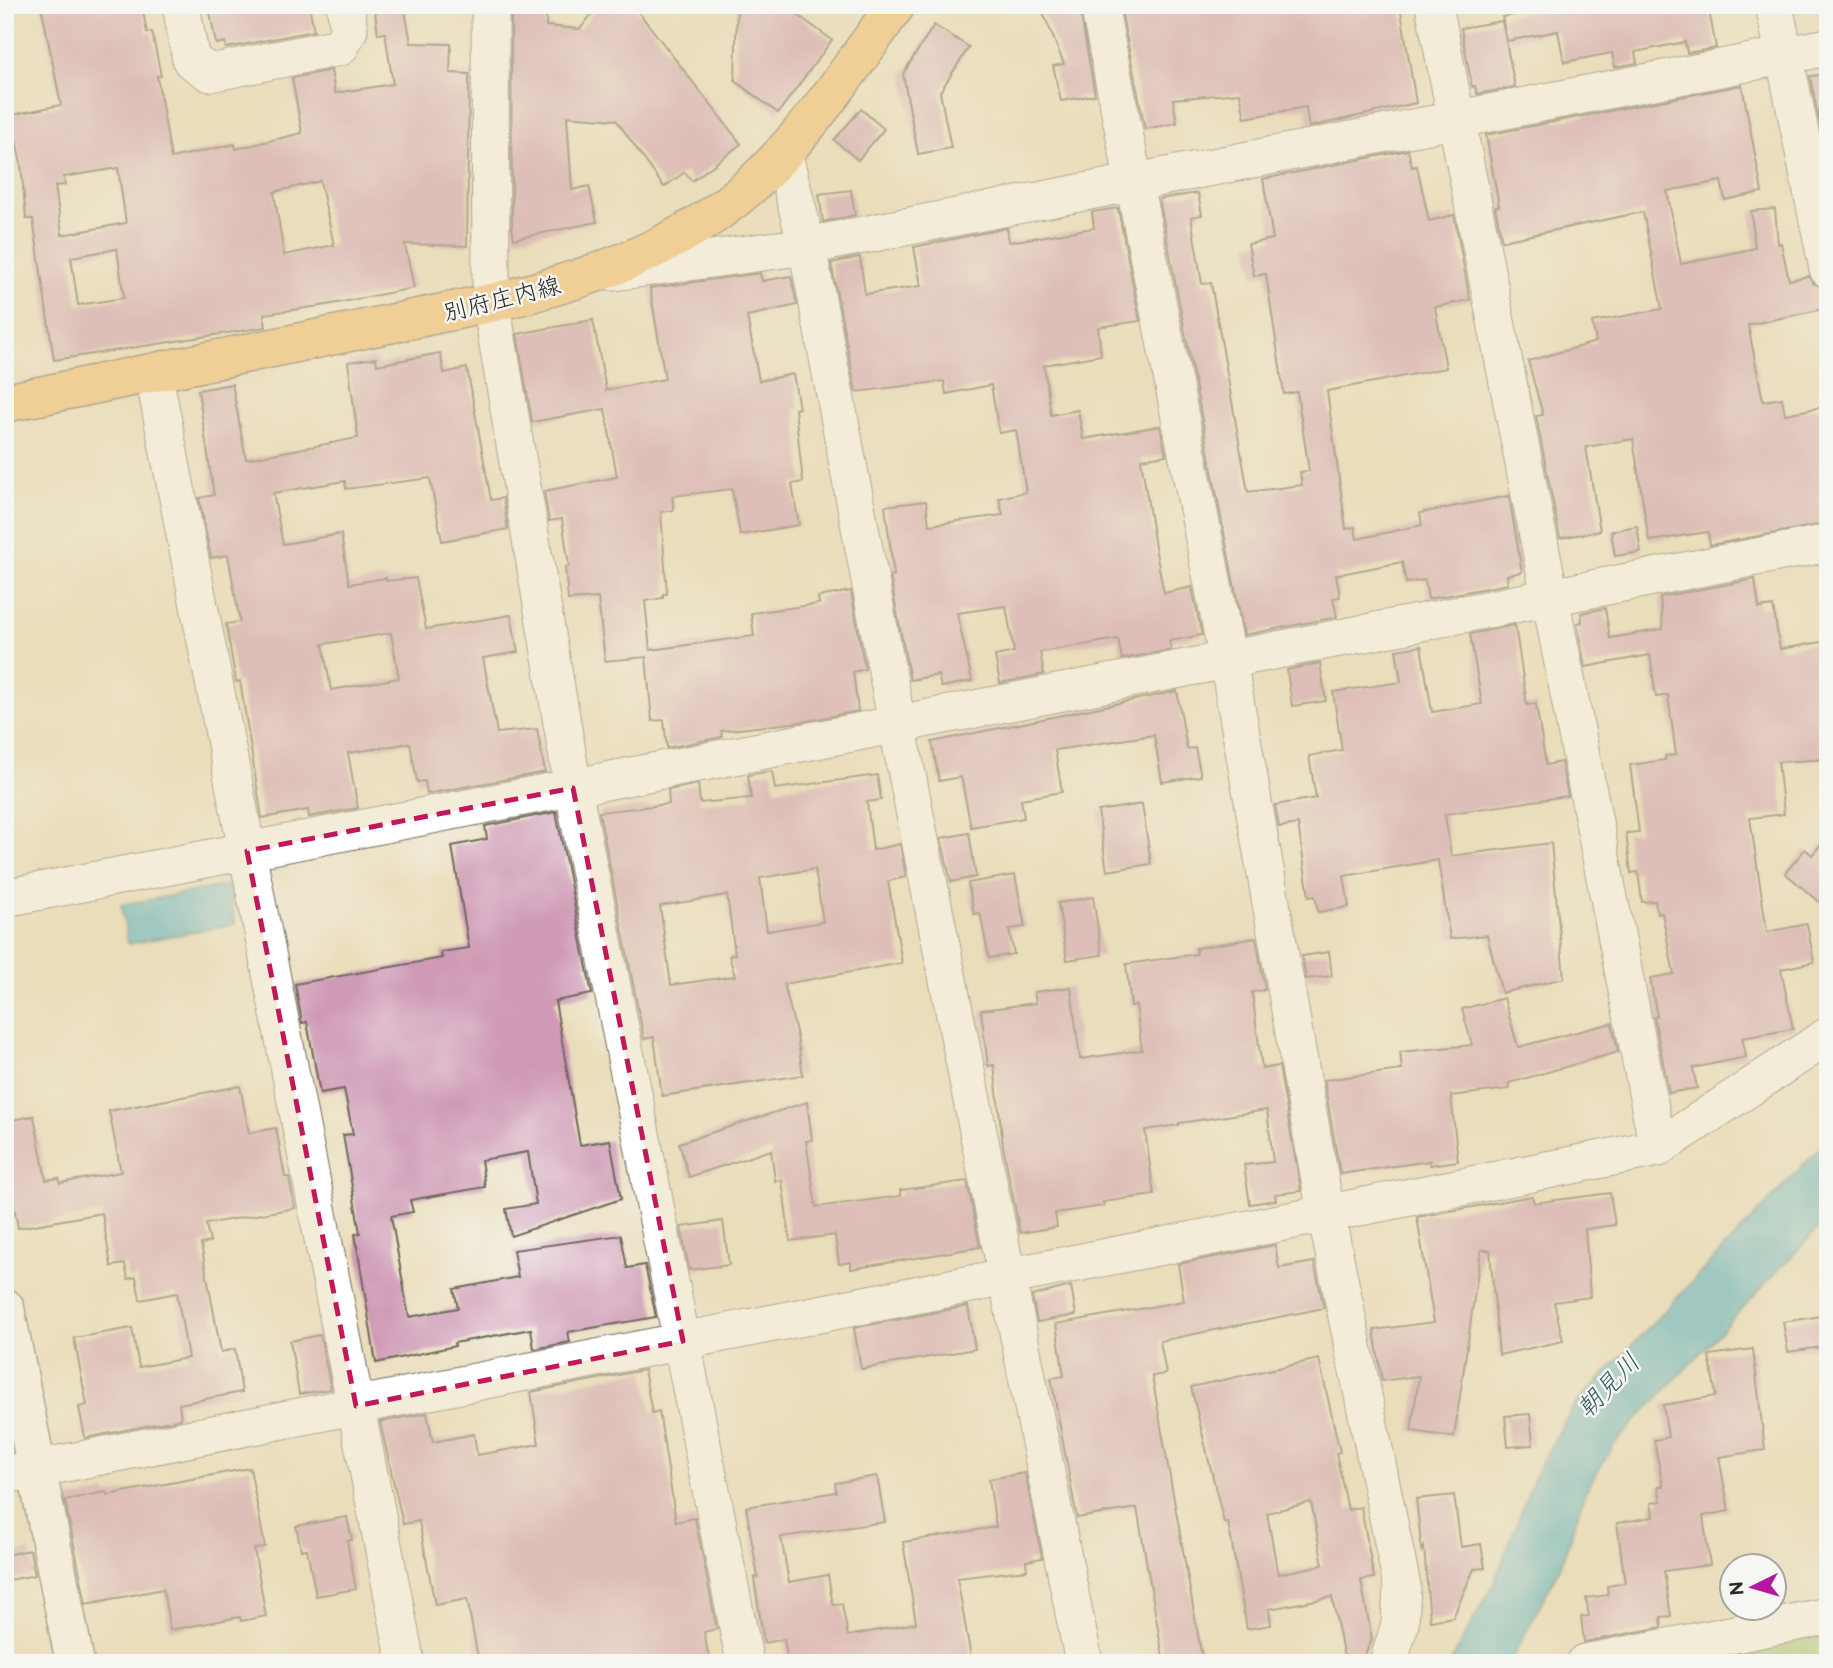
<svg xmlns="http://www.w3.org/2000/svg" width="1833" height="1668" font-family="'Balsamiq Sans','Klee One',sans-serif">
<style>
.green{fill:#a0c56f;stroke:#66784d;stroke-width:2}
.water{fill:#49b0c8;stroke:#3a6e7a;stroke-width:2}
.building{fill:#cf9ab5;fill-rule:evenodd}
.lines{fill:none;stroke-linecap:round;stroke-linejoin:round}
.minor-casing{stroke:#6e695d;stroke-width:39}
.tertiary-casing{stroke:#6e695d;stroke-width:41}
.primary-casing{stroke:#6e695d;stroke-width:41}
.minor{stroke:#fff;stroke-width:37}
.tertiary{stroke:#fff;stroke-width:38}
.primary{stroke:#f9be6d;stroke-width:38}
.marked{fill:none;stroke:#c2185b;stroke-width:5;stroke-dasharray:14 9;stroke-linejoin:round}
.labels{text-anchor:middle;stroke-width:5;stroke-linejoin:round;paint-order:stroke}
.street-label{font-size:24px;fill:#2b2b2b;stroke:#f6f6f2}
.water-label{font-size:26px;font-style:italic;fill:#365a62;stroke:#f6f6f2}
</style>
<rect width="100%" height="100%" fill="#f6f6f2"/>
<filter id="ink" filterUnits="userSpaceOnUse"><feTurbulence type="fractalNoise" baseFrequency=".0143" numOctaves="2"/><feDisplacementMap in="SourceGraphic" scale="14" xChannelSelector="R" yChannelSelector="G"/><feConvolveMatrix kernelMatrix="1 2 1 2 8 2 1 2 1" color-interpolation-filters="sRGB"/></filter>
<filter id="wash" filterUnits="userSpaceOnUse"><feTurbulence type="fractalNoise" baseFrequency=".00686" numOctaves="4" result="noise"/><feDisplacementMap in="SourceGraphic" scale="28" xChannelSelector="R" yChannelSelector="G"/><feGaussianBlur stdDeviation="1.57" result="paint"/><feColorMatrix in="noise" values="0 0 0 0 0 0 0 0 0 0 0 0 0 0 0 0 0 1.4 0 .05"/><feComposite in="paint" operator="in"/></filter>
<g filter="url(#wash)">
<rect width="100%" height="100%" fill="#eaddba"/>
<polygon class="green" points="1828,1630 1828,1663 1668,1663"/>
<g class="water">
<polygon points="228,885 235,924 128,944 121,905"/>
<polygon points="1828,1139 1828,1218 1615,1443 1585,1492 1561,1565 1510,1663 1450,1663 1493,1585 1538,1468 1574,1406"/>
</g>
<g id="blocks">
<g class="building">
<path d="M41 5H142L147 33 152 32 161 76H157L171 158 235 144 236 149 302 133 292 78 331 70 335 93 393 84 385 33 378 34 374 5H404L411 43 451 44 450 73 469 74 467 246 405 244 414 288 327 305 264 314 266 327 54 360 33 219H26L21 164 11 115 61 105ZM118 168 126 223 62 235 55 186 65 185 64 177ZM320 181 334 245 284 255 274 192ZM117 249 124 298 78 305 71 257Z"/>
<polygon points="250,5 309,5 314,31 226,48 225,42 216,44 210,12"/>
<polygon points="511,5 547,5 546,26 580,29 599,5 633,5 741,144 692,181 685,172 664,187 616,120 567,116 572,190 589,186 597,222 514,239 512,227"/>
<polygon points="737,5 784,5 832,40 778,113 735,81"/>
<polygon points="1040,5 1079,5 1095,95 1061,101 1053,66 1064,64"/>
<polygon points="1120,5 1400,5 1416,103 1309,127 1306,107 1245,118 1240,93 1173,99 1177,123 1145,129"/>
<polygon points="1566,5 1708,5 1716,48 1687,53 1685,42 1635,52 1637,63 1615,67 1612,53 1564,62 1558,31 1507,41 1502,17"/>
<polygon points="1502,21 1515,87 1477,94 1475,86 1472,87 1461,28"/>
<polygon points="934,25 969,47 940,92 951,148 918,154 903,74"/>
<polygon points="1828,74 1828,145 1824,146 1810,76"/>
<polygon points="1742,85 1762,192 1725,200 1721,181 1667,191 1681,264 1755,248 1751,211 1775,209 1778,244 1781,243 1789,280 1809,276 1813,283 1828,289 1828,308 1748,325 1763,401 1782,398 1785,414 1828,406 1828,523 1710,545 1708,532 1649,541 1633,439 1586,447 1600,531 1560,538 1536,416 1543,415 1528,361 1596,342 1592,322 1662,309 1643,212 1502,241 1495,207 1499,206 1486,135"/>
<polygon points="861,109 884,129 858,160 834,140"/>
<polygon points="1408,150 1412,167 1417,166 1429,221 1454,215 1470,300 1435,307 1446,368 1327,391 1346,529 1355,527 1357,539 1422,525 1420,513 1509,496 1522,572 1507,575 1508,584 1428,599 1425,580 1406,583 1402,562 1336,575 1340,597 1333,598 1337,617 1244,635 1159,199 1198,193 1202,215 1191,217 1202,284 1211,283 1248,492 1302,485 1300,472 1309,471 1297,392 1284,394 1266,274 1254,276 1248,244 1273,239 1263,179"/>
<polygon points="851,190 855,215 823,222 819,194"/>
<polygon points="1118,208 1140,321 1098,327 1101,355 1044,365 1051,415 1078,410 1083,439 1160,426 1166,455 1141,459 1155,547 1164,593 1192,587 1202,635 1169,641 1171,650 1122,659 1118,639 1040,652 1044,674 1000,683 995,656 1014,652 1006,606 957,613 972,681 941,687 938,675 910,680 890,576 894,575 885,506 926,501 929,525 1003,515 999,498 1026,492 1016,430 999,433 991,385 946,394 944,381 856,392 831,263 860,257 865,294 921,286 914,247 1007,228 1009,242 1094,228 1092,212"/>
<polygon points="760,273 762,281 791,276 797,305 747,316 759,381 793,374 799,408 795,409 803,482 792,484 799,525 740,535 732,489 672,496 674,510 661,512 667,594 663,594 663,598 645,601 650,650 754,636 751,613 819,604 818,597 851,591 865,669 853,672 858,711 801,722 721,731 722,737 667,748 664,720 652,721 646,657 605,661 598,598 568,600 565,567 569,566 562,519 549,521 544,491 617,477 605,409 532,422 517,334 593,320 606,390 665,379 650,288"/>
<path d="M440 353 444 373 467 368 491 500 503 498 508 529 442 541 430 478 346 489 345 481 273 493 283 544 341 534 349 584 386 578V581L416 578 426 629 511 615 518 652 483 658 497 733 537 729 545 772 427 794 425 781 417 782 410 743 348 753 358 808 309 817 308 810 262 818 240 681 236 682 226 624 240 622 228 555 211 558 199 498 214 495 198 390 232 384 246 459 358 438 348 362 376 358 377 365ZM391 633 399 678 331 690 323 644Z"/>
<polygon points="1637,526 1641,552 1615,556 1611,531"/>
<polygon points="1755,579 1759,608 1773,606 1780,649 1828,641 1828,759 1778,762 1784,814 1750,818 1767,932 1807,924 1814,962 1781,969 1793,1029 1742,1038 1746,1057 1693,1068 1697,1088 1669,1093 1654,1017 1657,1016 1650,978 1674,974 1662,913 1657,914 1655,901 1642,902 1638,872 1631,873 1626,833 1639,832 1630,765 1665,760 1665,756 1676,755 1668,695 1656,697 1650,655 1585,667 1577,623 1582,622 1581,613 1605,608 1610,638 1663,629 1660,597"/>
<polygon points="1515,625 1527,705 1536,704 1546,765 1561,762 1568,796 1445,814 1451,856 1551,843 1564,978 1502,993 1487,935 1450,939 1438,860 1344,876 1349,907 1318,912 1315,896 1309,897 1298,824 1279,827 1275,805 1316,798 1309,756 1342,750 1333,692 1401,682 1396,650 1421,646 1432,712 1482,704 1470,634"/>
<polygon points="1320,663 1326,701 1292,706 1287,670"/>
<polygon points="1177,691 1187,749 1195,748 1201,776 1162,782 1154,735 1055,750 1062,792 1021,799 1024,818 971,827 961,777 939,781 932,742"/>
<path d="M772 771 775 789 877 775 881 800 867 802 873 850 900 844 906 877 888 881 902 963 784 984 797 1036 803 1075 662 1096 654 1037 644 1039 599 812 669 804 668 790 698 784 700 803 751 798 748 775ZM815 869 823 922 767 931 760 878ZM727 895 735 954 729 956 735 976 671 985 660 906Z"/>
<polygon points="1142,804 1151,864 1107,871 1098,811"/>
<polygon points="556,812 592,994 555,1001 580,1145 610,1140 621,1199 511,1236 506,1209 536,1204 528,1152 481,1160 485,1187 410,1200 413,1212 391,1216 409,1317 458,1308 454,1289 518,1277 513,1250 621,1235 627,1268 645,1265 656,1317 568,1332 570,1342 534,1349 531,1329 454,1343 455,1346 376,1363 355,1234 360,1233 343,1135 353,1134 344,1089 320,1093 307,1022 302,1023 295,984 442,958 441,952 469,948 452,846 487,839 485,826"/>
<polygon points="969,833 976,877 951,882 941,838"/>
<polygon points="1828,836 1828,909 1785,873 1805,849 1812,855"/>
<polygon points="1015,875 1025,927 1009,929 1014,954 989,958 980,913 974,914 968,883"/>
<polygon points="1093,897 1102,955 1067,960 1058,903"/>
<polygon points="1256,938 1265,990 1252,992 1262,1069 1279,1066 1301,1191 1275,1194 1276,1200 1250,1204 1244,1165 1273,1162 1267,1110 1179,1123 1179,1125 1145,1130 1154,1195 1103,1202 1104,1206 1055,1213 1057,1227 1020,1233 1003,1146 994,1065 988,1066 981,1010 1036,1003 1034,992 1071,987 1080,1059 1142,1050 1136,1005 1131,1006 1126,964 1197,954 1196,948"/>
<polygon points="1329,952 1332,976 1306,979 1302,956"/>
<polygon points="1504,998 1518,1047 1612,1023 1618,1052 1509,1083 1510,1089 1451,1096 1458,1161 1430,1165 1430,1161 1340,1174 1324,1080 1402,1070 1400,1052 1472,1045 1462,1009"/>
<polygon points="240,1086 249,1133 276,1128 285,1177 289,1177 295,1208 206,1224 210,1242 201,1244 221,1352 235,1349 242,1392 179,1404 181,1419 85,1438 79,1407 87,1405 74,1338 132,1328 139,1367 188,1358 177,1293 140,1300 136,1277 128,1279 125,1264 111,1266 102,1213 18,1228 9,1177 5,1177 5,1121 34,1116 46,1180 59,1178 60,1183 121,1172 109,1111"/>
<polygon points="807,1102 812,1140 806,1141 816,1207 901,1196 900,1190 967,1181 980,1247 851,1269 851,1262 839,1264 835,1235 790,1241 782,1180 775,1181 771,1150 689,1177 679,1143"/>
<polygon points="1610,1193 1615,1225 1585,1229 1590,1297 1554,1302 1563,1341 1499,1355 1490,1250 1481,1250 1454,1437 1411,1431 1419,1376 1382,1381 1374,1330 1434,1322 1417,1217 1532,1196 1534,1203"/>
<polygon points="723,1221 729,1265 689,1270 681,1227"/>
<polygon points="1275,1245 1279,1268 1314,1262 1324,1308 1160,1341 1166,1374 1152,1376 1203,1663 1164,1663 1137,1508 1077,1518 1051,1378 1064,1376 1056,1324 1184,1301 1178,1264"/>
<polygon points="1071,1286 1076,1315 1037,1322 1032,1296"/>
<polygon points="968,1306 975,1349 861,1369 854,1328"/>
<polygon points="1828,1315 1828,1346 1788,1352 1783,1322"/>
<polygon points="320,1335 331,1389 299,1394 290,1341"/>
<polygon points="1753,1349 1765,1450 1719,1457 1729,1511 1703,1516 1710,1565 1664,1571 1671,1616 1661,1617 1662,1627 1584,1642 1581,1617 1589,1616 1586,1598 1608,1595 1607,1586 1625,1583 1617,1523 1653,1517 1651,1503 1661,1501 1658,1486 1663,1486 1654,1440 1668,1437 1663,1405 1716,1396 1709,1355"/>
<path d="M1319 1359 1340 1452 1336 1453 1348 1510 1361 1507 1374 1578 1361 1580 1372 1640 1360 1663H1345L1332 1597 1269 1609 1271 1625 1247 1629 1228 1522 1224 1523 1191 1387ZM1311 1502 1323 1565 1278 1574 1267 1513Z"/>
<polygon points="644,1370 652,1413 659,1411 676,1522 695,1518 717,1629 704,1632 710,1663 479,1663 467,1599 435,1605 419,1521 403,1524 380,1422 427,1413 433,1442 474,1434 477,1455 539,1444 531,1392"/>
<polygon points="1530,1414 1533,1445 1508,1447 1505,1416"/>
<polygon points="250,1468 265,1547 254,1549 266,1616 241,1621 240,1617 170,1630 163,1589 86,1604 65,1500 106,1492 107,1495"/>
<polygon points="1025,1473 1042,1558 1026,1561 1027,1570 957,1578 972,1663 788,1663 784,1639 764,1643 754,1578 758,1577 746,1507 836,1492 835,1483 877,1476 885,1522 781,1537 789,1582 828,1575 833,1605 842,1604 848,1636 916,1623 903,1542 996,1527 989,1479"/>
<polygon points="1454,1495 1461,1547 1481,1544 1485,1568 1474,1569 1453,1617 1430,1621 1424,1547 1422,1551 1416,1499"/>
<polygon points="347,1517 352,1540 347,1541 356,1589 316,1596 307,1549 301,1550 296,1526"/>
<polygon points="30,1550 35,1575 5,1581 5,1555"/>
</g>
</g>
</g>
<g filter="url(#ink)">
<use href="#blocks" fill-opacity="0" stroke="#6e695d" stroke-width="2"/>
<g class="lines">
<defs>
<g id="minor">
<polyline points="181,5 191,60 210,73 340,47 349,30 345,5"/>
<polyline points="490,5 491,303 573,788 745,1663"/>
<polyline points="1099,5 1230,671 1326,1214 1402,1586 1400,1624 1388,1663"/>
<polyline points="1434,5 1658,1148"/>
<polyline points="1774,5 1828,269"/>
<polyline points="783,152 807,246 897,724 1084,1663"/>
<polyline points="614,272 807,246 1828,47"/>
<polyline points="157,391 406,1663"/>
<polyline points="5,898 1828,543"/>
<polyline points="5,1475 1658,1148 1828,1036"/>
<polyline points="1585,1663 1828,1616"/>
</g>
<polyline id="tertiary" points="5,1308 75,1663"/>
<path id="primary" d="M5 403 491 303C591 279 691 246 765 172 815 122 855 62 896 5"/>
</defs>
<use href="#minor" class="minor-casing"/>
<use href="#tertiary" class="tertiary-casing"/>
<use href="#primary" class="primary-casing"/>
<use href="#minor" class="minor"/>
<use href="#tertiary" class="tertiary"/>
<use href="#primary" class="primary"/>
</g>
</g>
<path d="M0 0H1833V1668H0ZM573 788 683 1341 356 1406 247 851Z" fill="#eaddba" fill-opacity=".55" fill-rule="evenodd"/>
<path class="marked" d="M573 788 683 1341 356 1406 247 851Z"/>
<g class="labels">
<g class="street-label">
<text transform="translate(502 299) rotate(-14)" y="8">別府庄内線</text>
</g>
<g class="water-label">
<text transform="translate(1608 1385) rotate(-46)" y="9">朝見川</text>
</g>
</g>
<rect width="1833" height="1668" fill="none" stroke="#f6f6f2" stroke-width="28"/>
<g transform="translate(1753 1587) rotate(265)"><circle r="33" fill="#f6f6f2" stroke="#a5a5a2" stroke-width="2"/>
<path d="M0-5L12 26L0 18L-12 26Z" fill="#b5179e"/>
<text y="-10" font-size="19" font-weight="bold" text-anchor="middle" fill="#2b2b2b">N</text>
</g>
</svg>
